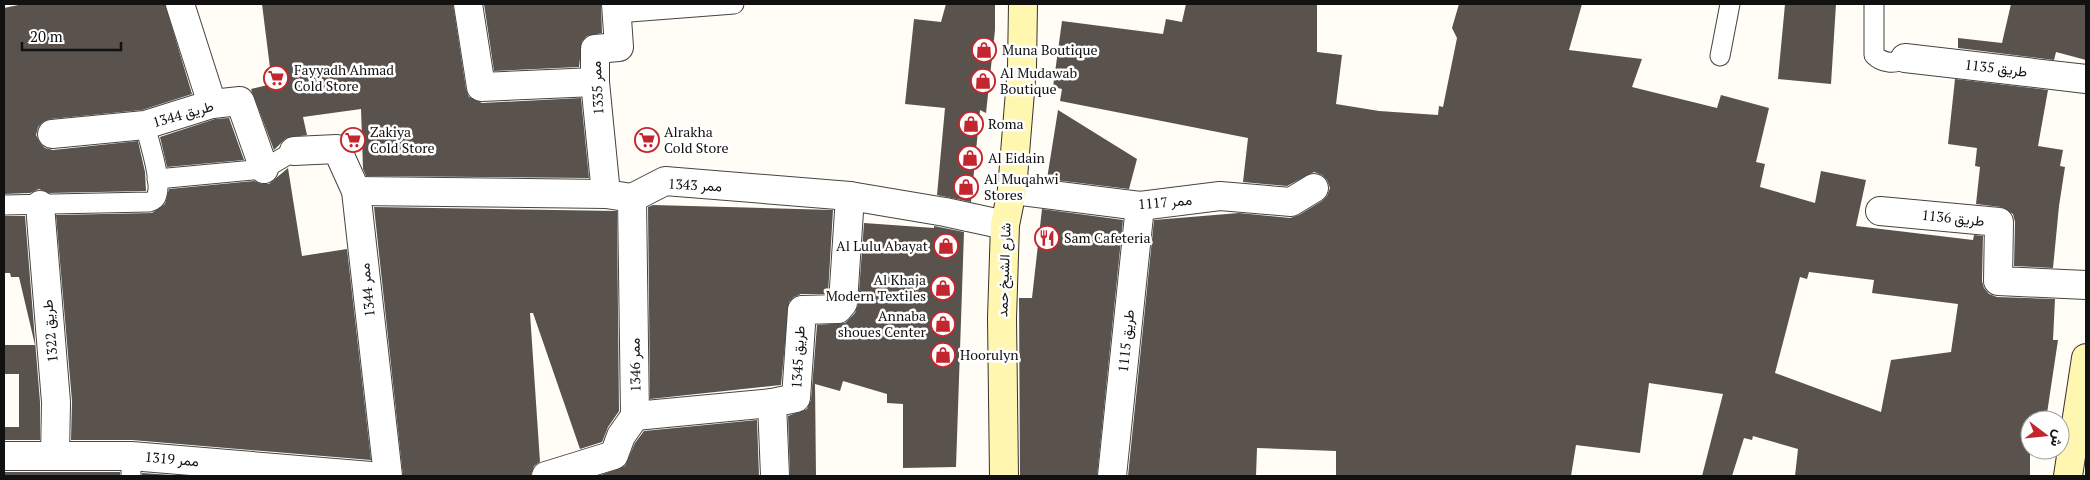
<svg xmlns="http://www.w3.org/2000/svg" width="2090" height="480" font-family="'PT Serif',Vazirmatn,serif">
<style>
.building{fill:#5a524d;fill-rule:evenodd}
.lines{fill:none;stroke-linecap:round;stroke-linejoin:round}
.lane-casing{stroke:#444;stroke-width:21}
.street-casing{stroke:#444;stroke-width:30}
.secondary-casing{stroke:#333;stroke-width:30}
.lane{stroke:#fff;stroke-width:19}
.street{stroke:#fff;stroke-width:28}
.secondary{stroke:#fff6b0;stroke-width:28}
.labels{text-anchor:middle;stroke-width:5;stroke-linejoin:round;paint-order:stroke}
.poi-label{font-size:14px;fill:#111;stroke:#fff;text-anchor:start}
.street-label{font-size:14px;fill:#111;stroke:#fff}
</style>
<rect width="100%" height="100%" fill="#fffdf5"/>
<g class="building">
<polygon points="23,4 165,4 192,94 142,110 50,119 43,122 38,127 36,135 40,143 45,148 53,150 138,141 145,172 146,191 49,193 39,189 30,193 4,194 4,8"/>
<polygon points="262,4 453,4 466,89 469,97 482,103 581,98 589,178 366,176 363,169 361,109 303,117 307,135 286,138 274,150 251,89 272,84"/>
<polygon points="484,4 601,4 602,33 587,36 582,41 579,67 494,71"/>
<polygon points="946,4 995,4 995,30 986,113 980,110 971,202 937,195 945,108 905,104 914,19 941,22"/>
<path d="M1186 4H1317V52L1342 55 1336 104 1379 111 1438 115 1439 106 1443 107 1457 38 1452 28 1459 4H1582L1569 50 1642 59 1632 87 1717 108 1721 95 1769 108 1756 162 1765 164 1760 187 1815 203 1821 171 1866 180 1856 226 1973 240 1974 235 1983 236 1982 281 1984 288 1989 294 1997 297 2055 299 2053 340H2058L2046 420H2030V476H1795L1798 449 1753 436 1752 440 1744 438 1732 476H1702L1723 394 1649 383 1640 453 1576 445 1571 476H1336V451L1257 448 1256 476H1128L1154 220 1239 213 1290 218 1299 215 1322 201 1327 196 1330 188 1327 180 1322 175 1314 172 1287 186 1243 182 1248 138 1060 101 1062 89 1053 87 1062 21 1163 34 1166 19 1182 22ZM1809 272 1874 280 1872 293 1958 304 1951 352 1891 360 1881 412 1775 373 1800 277 1807 279Z"/>
<polygon points="1785,4 1836,4 1831,84 1778,79"/>
<polygon points="2011,4 2086,4 2086,60 2056,52 2054,60 1958,48 1958,38 2002,43"/>
<polygon points="1955,79 2048,90 2038,146 2063,150 2060,166 2065,167 2059,206 2053,268 2014,266 2015,222 2013,214 2001,207 1976,204 1980,167 1975,166 1977,148 1948,144"/>
<polygon points="1058,110 1137,159 1129,189 1047,179"/>
<polygon points="229,118 244,160 167,167 160,137 215,119"/>
<polygon points="288,168 302,256 347,249 371,460 132,440 71,440 72,401 56,215 152,213 165,204 169,189 254,181 262,184 269,184"/>
<polygon points="653,205 833,210 828,294 801,294 794,297 789,302 781,385 650,399 648,207"/>
<polygon points="374,207 617,211 619,411 608,427 602,442 580,449 533,313 530,313 540,462 534,466 531,475 403,476"/>
<polygon points="1042,209 1123,220 1097,476 1020,476 1019,298 1032,298"/>
<polygon points="4,216 25,216 40,402 40,440 4,440 4,427 19,427 19,374 5,374 5,345 35,345 19,277 11,277 10,273 4,273"/>
<polygon points="864,223 934,228 934,226 964,232 956,467 903,468 903,404 887,403 887,394 843,381 840,391 815,384 816,476 790,476 788,416 807,409 811,400 817,325 845,323 855,313 858,305"/>
<polygon points="757,420 759,476 598,476 625,466 635,443 644,431"/>
<rect x="4" y="472" width="116" height="4"/>
<polygon points="142,473 186,476 142,476"/>
</g>
<g class="lines">
<defs>
<g id="lane">
<path d="M1874 4V55C1882 63 1895 65 1905 58"/>
<polyline points="617,13 734,4"/>
<polyline points="1720,56 1730,4"/>
<polyline points="157,179 264,169 294,151"/>
<path d="M4 205 149 202C153 201 156 199 157 195 162 179 149 142 145 125"/>
<polyline points="131,456 131,476"/>
</g>
<g id="street">
<polyline points="180,4 212,104"/>
<polyline points="468,4 481,87 595,82"/>
<polyline points="1905,58 2086,79"/>
<polyline points="52,134 145,125 212,104 240,101 264,169"/>
<polyline points="294,151 337,149 356,191 388,476"/>
<polyline points="1012,190 1140,206 1220,196 1291,202 1314,188"/>
<polyline points="356,191 606,194 632,198 665,181 850,196 945,212 1005,225"/>
<polyline points="606,194 595,82 595,49 619,47 616,4"/>
<polyline points="40,205 56,402 55,456"/>
<polyline points="1880,211 1999,222 1998,281 2086,285"/>
<polyline points="635,416 772,403"/>
<polyline points="4,456 131,456 371,476"/>
<polyline points="546,476 614,455 621,436 635,416 632,198"/>
<polyline points="775,476 772,403 796,398 802,310 838,309 843,303 850,196"/>
<polyline points="1112,476 1140,206"/>
</g>
<g id="secondary">
<polyline points="1004,476 1002,318 1005,225 1012,190 1022,67 1023,4"/>
<polyline points="2068,476 2086,358"/>
</g>
</defs>
<use href="#lane" class="lane-casing"/>
<use href="#street" class="street-casing"/>
<use href="#secondary" class="secondary-casing"/>
<use href="#lane" class="lane"/>
<use href="#street" class="street"/>
<use href="#secondary" class="secondary"/>
</g>
<defs>
<symbol id="shop-ring" viewBox="-11 -11 22 22"><circle r="9.5" fill="#fff" stroke="#c4262e" stroke-width="1.5"/><path d="M-5-2.5h2.3a2.7 3.5 0 0 1 5.4 0H5L5.5 6h-11ZM-1.5-2.5h3a1.5 2.3 0 0 0-3 0Z" fill="#c4262e"/></symbol>
<symbol id="supermarket-ring" viewBox="-11 -11 22 22"><circle r="9.5" fill="#fff" stroke="#c4262e" stroke-width="1.5"/><path d="M-6-5.5h2.5l.6 2H6L4.5 2H-2.5L-4.4-4H-6ZM-1.5 3.2a1.3 1.3 0 1 0 .1 0ZM3 3.2a1.3 1.3 0 1 0 .1 0Z" fill="#c4262e"/></symbol>
<symbol id="restaurant-ring" viewBox="-11 -11 22 22"><circle r="9.5" fill="#fff" stroke="#c4262e" stroke-width="1.5"/><path d="M-5-6h1v4h1v-4h1v4h1v-4h1v5L-1.5 .5V6h-2V.5L-5-1ZM5-6V6H3V1.5H1.5Q1.5-4 5-6Z" fill="#c4262e"/></symbol>
</defs>
<g fill-rule="evenodd">
<use href="#shop-ring" x="970" y="36" width="28" height="28"/>
<use href="#supermarket-ring" x="262" y="64" width="28" height="28"/>
<use href="#shop-ring" x="969" y="67" width="28" height="28"/>
<use href="#shop-ring" x="957" y="110" width="28" height="28"/>
<use href="#supermarket-ring" x="339" y="126" width="28" height="28"/>
<use href="#supermarket-ring" x="633" y="126" width="28" height="28"/>
<use href="#shop-ring" x="956" y="144" width="28" height="28"/>
<use href="#shop-ring" x="952" y="173" width="28" height="28"/>
<use href="#restaurant-ring" x="1033" y="224" width="28" height="28"/>
<use href="#shop-ring" x="932" y="232" width="28" height="28"/>
<use href="#shop-ring" x="929" y="274" width="28" height="28"/>
<use href="#shop-ring" x="929" y="310" width="28" height="28"/>
<use href="#shop-ring" x="929" y="341" width="28" height="28"/>
</g>
<g class="labels">
<g class="poi-label">
<text x="1002" y="55">Muna Boutique</text>
<text x="294" y="75">Fayyadh Ahmad<tspan x="294" dy="16">Cold Store</tspan></text>
<text x="1000" y="78">Al Mudawab<tspan x="1000" dy="16">Boutique</tspan></text>
<text x="988" y="129">Roma</text>
<text x="370" y="137">Zakiya<tspan x="370" dy="16">Cold Store</tspan></text>
<text x="664" y="137">Alrakha<tspan x="664" dy="16">Cold Store</tspan></text>
<text x="988" y="163">Al Eidain</text>
<text x="984" y="184">Al Muqahwi<tspan x="984" dy="16">Stores</tspan></text>
<text x="1064" y="243">Sam Cafeteria</text>
<text x="928" y="251" text-anchor="end">Al Lulu Abayat</text>
<text x="926" y="285" text-anchor="end">Al Khaja<tspan x="926" dy="16">Modern Textiles</tspan></text>
<text x="926" y="321" text-anchor="end">Annaba<tspan x="926" dy="16">shoues Center</tspan></text>
<text x="960" y="360">Hoorulyn</text>
</g>
<g class="street-label">
<text transform="translate(1996 68) rotate(7)" y="5">طريق 1135</text>
<text transform="translate(597 88) rotate(-93)" y="5">ممر 1335</text>
<text transform="translate(183 114) rotate(-16)" y="5">طريق 1344</text>
<text transform="translate(695 185) rotate(3)" y="5">ممر 1343</text>
<text transform="translate(1165 202) rotate(-5)" y="5">ممر 1117</text>
<text transform="translate(1953 218) rotate(6)" y="5">طريق 1136</text>
<text transform="translate(1004 270) rotate(-88)" y="5">شارع الشيخ حمد</text>
<text transform="translate(367 290) rotate(-96)" y="5">ممر 1344</text>
<text transform="translate(50 331) rotate(-95)" y="5">طريق 1322</text>
<text transform="translate(1126 341) rotate(-84)" y="5">طريق 1115</text>
<text transform="translate(798 357) rotate(-87)" y="5">طريق 1345</text>
<text transform="translate(635 365) rotate(-91)" y="5">ممر 1346</text>
<text transform="translate(172 459) rotate(5)" y="5">ممر 1319</text>
</g>
</g>
<rect width="2090" height="480" fill="none" stroke="#111111" stroke-width="10"/>
<g transform="translate(2045 435) rotate(106)"><circle r="24" fill="#ffffff" stroke="#a0a0a0"/>
<path d="M0-4L9 19L0 12L-9 19Z" fill="#c4262e"/>
<text y="-8" font-size="14" font-weight="bold" text-anchor="middle" fill="#111111">ش</text>
</g>
<path d="M22 42v8h99v-8" fill="none" stroke="#111111" stroke-width="2.5"/>
<text x="30" y="42" font-size="15" fill="#111111" stroke="#ffffff" stroke-width="4" paint-order="stroke">20 m</text>
</svg>
